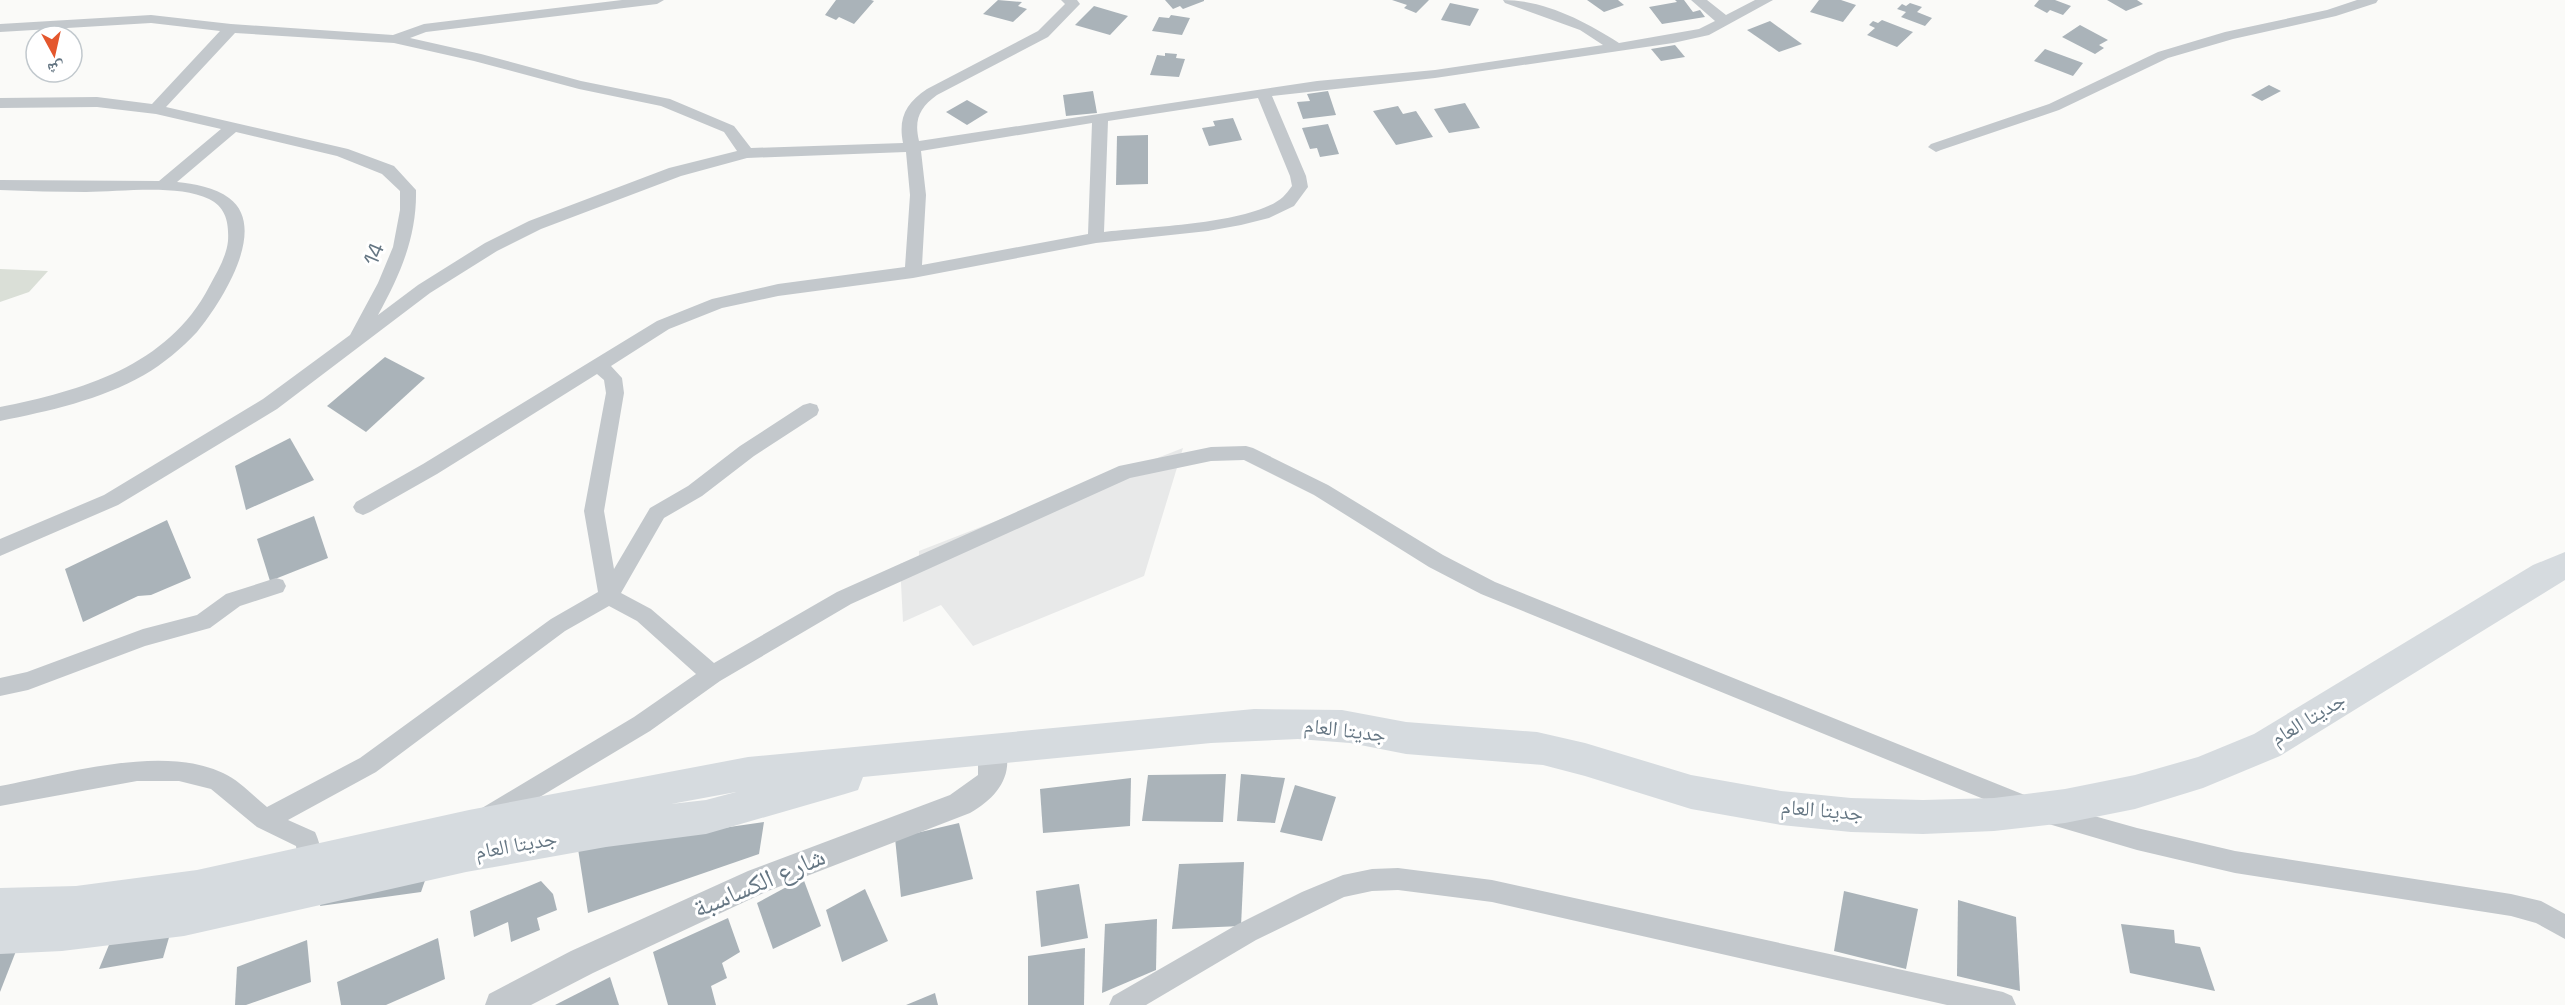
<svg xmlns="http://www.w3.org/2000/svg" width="2565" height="1005" font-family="'Space Grotesk','Noto Naskh Arabic',sans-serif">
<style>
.built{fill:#e8e9e9}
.green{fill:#dadfd7}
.building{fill:#aab3b9}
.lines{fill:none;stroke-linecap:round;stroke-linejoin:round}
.minor{fill:#c3c8cc;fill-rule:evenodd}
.tertiary{fill:#c3c8cc;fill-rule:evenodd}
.primary{fill:#d6dbdf;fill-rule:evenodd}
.labels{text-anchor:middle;stroke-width:6;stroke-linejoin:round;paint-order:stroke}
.street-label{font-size:21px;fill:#657683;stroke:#fff}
.near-street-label{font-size:26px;fill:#657683;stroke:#fff}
</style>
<rect width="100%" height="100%" fill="#fafaf8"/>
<polygon class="built" points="1183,448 1144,576 973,646 941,605 903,622 900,564 919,557 919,551"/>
<polygon class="green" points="0,269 48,271 29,292 0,302"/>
<g class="building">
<polygon points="836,0 871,0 874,1 854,24 839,17 836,20 825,15"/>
<polygon points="998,0 1022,2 1018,6 1027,9 1013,22 983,14"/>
<polygon points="1165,0 1204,0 1204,1 1183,9 1180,6 1173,9"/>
<polygon points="1392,0 1429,0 1416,13 1404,8 1407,5"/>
<polygon points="1587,0 1618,0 1624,5 1604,12"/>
<polygon points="1675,0 1684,0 1693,12 1700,10 1705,17 1662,24 1649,7 1677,2"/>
<polygon points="1819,0 1841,0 1856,5 1843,22 1810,12"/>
<polygon points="2039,0 2055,0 2071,6 2063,15 2050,10 2047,13 2034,6"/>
<polygon points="2107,0 2137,0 2143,4 2126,11"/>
<polygon points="1450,3 1479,9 1470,26 1441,20"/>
<polygon points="1910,3 1922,7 1917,12 1932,18 1925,26 1901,17 1906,12 1897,9 1902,4 1906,6"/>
<polygon points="1094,6 1128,16 1110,35 1075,25"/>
<polygon points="1171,15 1190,18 1182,35 1152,31 1159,17 1169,18"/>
<polygon points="1882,20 1913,32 1897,47 1867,35 1875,28 1869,25 1873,21 1878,23"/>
<polygon points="1770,21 1802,44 1779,52 1747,30"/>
<polygon points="2080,25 2108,40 2099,45 2104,48 2095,54 2062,37"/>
<polygon points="1675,45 1685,57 1661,61 1651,49"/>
<polygon points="2045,49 2083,63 2073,76 2034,61"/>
<polygon points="1165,53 1177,54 1176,58 1185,59 1179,77 1150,75 1157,55 1165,56"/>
<polygon points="2269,85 2281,91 2262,101 2251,95"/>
<polygon points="1093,91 1097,113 1066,116 1063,95"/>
<polygon points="1328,91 1336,115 1303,119 1297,102 1310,101 1307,94"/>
<polygon points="967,100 988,112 967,125 946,112"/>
<polygon points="1465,103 1480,128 1449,133 1434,109"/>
<polygon points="1398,106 1403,114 1416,111 1433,137 1396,145 1373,111"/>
<polygon points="1233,118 1242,140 1209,146 1202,128 1215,126 1213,121"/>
<polygon points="1328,124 1339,154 1320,157 1317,148 1310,149 1302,128"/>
<polygon points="1148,135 1148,184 1116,185 1117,136"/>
<polygon points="385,357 425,378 366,432 327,406"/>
<polygon points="290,438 314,480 246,510 235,466"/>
<polygon points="314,516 328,558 270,581 257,539"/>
<polygon points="167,520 191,578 151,595 138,596 83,622 65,569"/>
<polygon points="1226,774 1223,822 1142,821 1148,775"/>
<polygon points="1241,774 1285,778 1275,823 1237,821"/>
<polygon points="1131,778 1130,826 1043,833 1040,789"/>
<polygon points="1295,785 1336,797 1322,841 1280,832"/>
<polygon points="764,822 759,854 588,913 578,849"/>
<polygon points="959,823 973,879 901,897 895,838"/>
<polygon points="1244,862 1241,926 1172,929 1179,864"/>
<polygon points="429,869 421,892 320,906 323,896"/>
<polygon points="803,878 821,926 773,949 757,903"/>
<polygon points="541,881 553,894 557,910 537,918 540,930 511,942 508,922 474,937 470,911"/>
<polygon points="1079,884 1088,938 1041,947 1036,891"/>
<polygon points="865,889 888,941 842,962 826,910"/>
<polygon points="1844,891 1918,909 1906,969 1834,951"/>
<polygon points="1958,900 2016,917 2020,991 1957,976"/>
<polygon points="728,918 740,952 722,963 727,978 711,986 716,1005 668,1005 653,952"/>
<polygon points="1157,919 1156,970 1102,993 1105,924"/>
<polygon points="2121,924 2174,930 2175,943 2200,947 2215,991 2130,973"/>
<polygon points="170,934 163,958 99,969 111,940"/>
<polygon points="438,938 445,979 386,1005 341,1005 337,982"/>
<polygon points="307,940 311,982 246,1005 235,1005 237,967"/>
<polygon points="18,946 0,992 0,949"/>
<polygon points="1085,948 1084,1005 1028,1005 1028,956"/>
<polygon points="610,977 619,1005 555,1005"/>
<polygon points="935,993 938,1005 906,1005"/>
</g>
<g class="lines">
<g class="minor">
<path d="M622 0H664L657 4 426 32 410 38 481 54 581 81 670 99 734 126 751 148 903 143C898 118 906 103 927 89L1038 31 1065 4 1061 0H1077L1080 4 1048 37 937 95C919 108 914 120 919 141L1317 81 1435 70 1603 45 1580 30 1505 3 1503 0C1544 0 1585 21 1619 43L1699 29 1715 21 1691 0H1707L1726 15 1755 0H1773L1709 35 1673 43 1435 78 1272 96 1306 176 1308 187 1294 206 1269 218 1241 225 1208 231 1096 243 913 278 778 296 722 308 669 329 611 366 622 378 624 393 604 511 614 569 650 508 688 486 740 446 803 405 810 403 817 405 819 410 817 415 754 456 702 496 664 518 621 593 651 609 714 663 837 592 1119 466 1211 447 1246 446 1253 448 1328 485 1443 555 1495 582 2037 800 2137 828 2235 851 2511 894 2541 901 2565 914V939L2536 923 2511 916 2235 873 2137 850 2035 820 1481 594 1429 567 1314 495 1244 460 1211 461 1130 478 851 604 720 681 650 731 498 822 490 826 482 822 479 815 482 808 634 717 696 674 637 621 609 606 565 631 376 772 288 820 315 832C321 845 325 865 319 878L311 881 303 878 299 870 296 846 257 827 211 789 179 781H137L0 806V786C64 774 162 744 223 773 239 780 253 796 267 807L360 758 551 619 598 592 584 511 606 393 604 380 597 374 437 474 370 512 363 515 356 512 353 507 356 502 423 464 657 321 712 299 778 284 905 267 910 195 906 152 747 158 681 176 541 229 497 251 430 293 277 409 118 505 0 556V539L104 495 263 399 350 335 378 283 393 247 400 210V191L382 174 337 156 236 132 177 182C194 184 215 187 229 198 270 228 220 304 197 332 182 348 163 364 144 375 100 400 49 411 0 421V407C81 391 168 366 209 287 217 272 226 258 228 241 229 223 226 207 209 199 177 184 121 192 86 192 58 192 29 191 0 190V180L159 181 221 129 156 114 97 107 0 108V98L97 97 152 104 220 31 151 23 0 32V24L151 15 231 24 393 35 424 24ZM235 33 394 43 474 61 579 89 661 106 724 132 737 151 669 168 529 221 485 243 418 285 378 315C400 275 417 237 416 190L394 166 348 149 166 107ZM1258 98 1290 176 1292 186C1289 190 1286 194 1283 197 1253 224 1146 227 1104 232L1108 121ZM1092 123 1088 234 922 265 926 195 921 151Z"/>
<polygon points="2357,0 2378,0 2376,3 2336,16 2233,39 2168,58 2059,110 1941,150 1936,152 1928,147 1931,144 2049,104 2158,52 2225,32 2327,10"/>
<polygon points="276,578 283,580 286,586 283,592 240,606 210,628 145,646 28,690 0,696 0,678 27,672 143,629 197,615 226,594"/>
<polygon points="1398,868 1492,880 2003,992 2012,996 2016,1005 1947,1005 1492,902 1398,890 1372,891 1344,897 1256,940 1146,1005 1109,1005 1113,996 1238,924 1302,892 1343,875 1372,869"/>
</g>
<path class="tertiary" d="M992 736 1002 739C1017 773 998 797 970 813L768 891 593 973 531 1005H485L489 994 571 951 748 871 950 795 978 775V748L982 739Z"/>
<path class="primary" d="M2565 552V580L2280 756 2203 788 2135 809 2065 823 1994 831 1923 834 1851 832 1781 825 1691 809 1585 776 1543 765 1406 754 1350 743 1298 739 1211 743 863 777 858 790 845 794 706 834 606 847 466 872 184 936 62 951 0 954V888L76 886 197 870 469 810 748 757 1254 709 1342 710 1406 722 1537 732 1585 743 1691 775 1781 791 1851 798 1923 800 1994 798 2065 789 2135 775 2198 757 2254 734 2533 565ZM736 792 706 800 671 804Z"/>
</g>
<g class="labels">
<g class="street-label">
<text transform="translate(374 254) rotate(-67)" y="7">14</text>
<text transform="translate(2308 719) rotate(-31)" y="7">جديتا العام</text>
<text transform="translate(1345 730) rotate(7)" y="7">جديتا العام</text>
<text transform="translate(1822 810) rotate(5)" y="7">جديتا العام</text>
<text transform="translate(516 845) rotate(-10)" y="7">جديتا العام</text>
</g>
<g class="near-street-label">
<text transform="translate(759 882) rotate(-23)" y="9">شارع الكساسبة</text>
</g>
</g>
<g transform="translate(54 54) rotate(172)"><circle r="28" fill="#ffffff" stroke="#c1c8cd" stroke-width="1.5"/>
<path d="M0-4.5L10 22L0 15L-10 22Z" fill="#e4572e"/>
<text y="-9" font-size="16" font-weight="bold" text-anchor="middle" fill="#657683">ش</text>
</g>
</svg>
